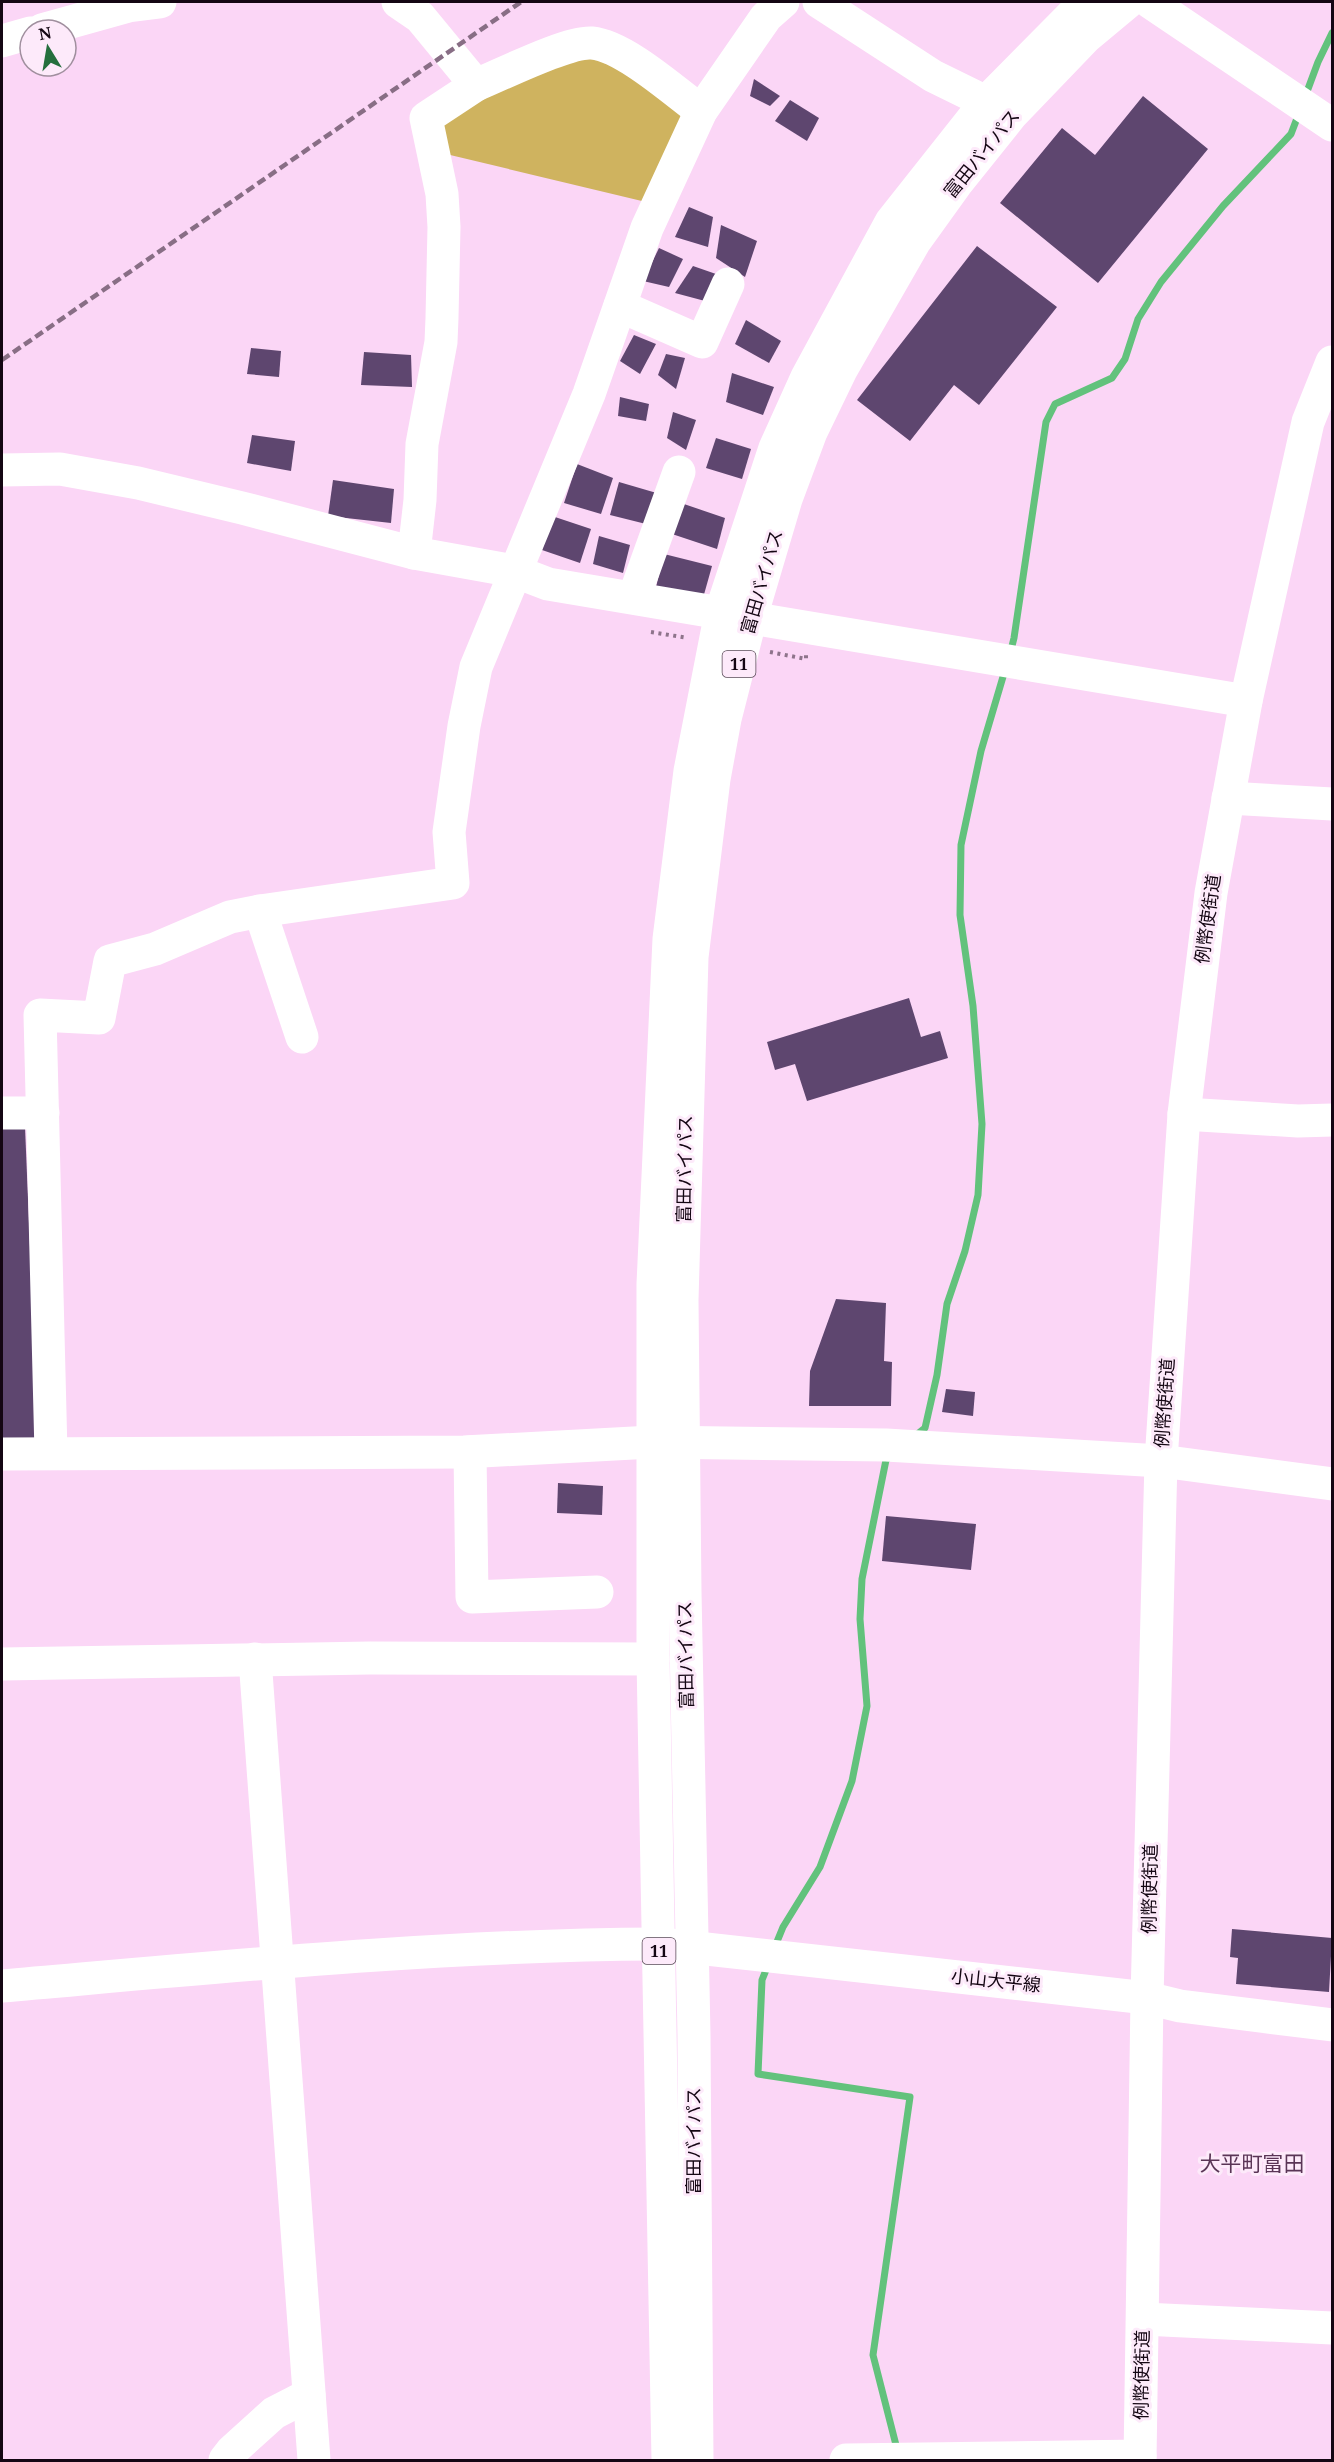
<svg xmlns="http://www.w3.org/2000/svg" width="1334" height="2462" font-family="'Noto Serif','Noto Sans JP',serif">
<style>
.green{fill:#cfb35f}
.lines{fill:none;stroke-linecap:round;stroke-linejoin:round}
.stream{stroke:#62c27c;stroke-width:7}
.building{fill:#5e466f}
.path{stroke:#8e748b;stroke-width:4;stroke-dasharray:3 4.5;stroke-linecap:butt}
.minor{stroke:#fff;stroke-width:33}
.major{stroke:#fff;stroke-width:33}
.rail{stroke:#886e85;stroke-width:4.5;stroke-dasharray:9 4.5;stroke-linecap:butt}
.labels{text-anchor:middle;stroke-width:6;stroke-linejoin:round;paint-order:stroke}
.shield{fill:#fdeafa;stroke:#5a4a58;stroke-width:1.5}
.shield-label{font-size:16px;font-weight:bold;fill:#140613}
.street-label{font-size:18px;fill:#140613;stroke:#fdeafa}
.quarter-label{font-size:21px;fill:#5a3556;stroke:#fdeafa}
</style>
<rect width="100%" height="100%" fill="#fbd6f6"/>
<polygon class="green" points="591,49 680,104 683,126 646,202 446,154 441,118"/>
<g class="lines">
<g class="stream">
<polyline points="1305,97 1318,62 1332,33"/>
<polyline points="1010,654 1014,638 1046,422 1055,404 1112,378 1125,359 1138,319 1161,282 1223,206 1291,134 1299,113"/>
<polyline points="915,1436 925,1428 937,1375 947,1304 965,1251 978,1195 982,1124 973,1006 960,915 961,845 981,751 1005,670"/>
<polyline points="774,1949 783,1927 820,1867 852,1781 867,1706 860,1619 862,1579 886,1460 891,1456"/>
<polyline points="768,1965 762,1980 758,2074 910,2097 873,2355 896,2445 895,2452"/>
</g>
</g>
<g class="building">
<polygon points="754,79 780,96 770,106 750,96"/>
<polygon points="1143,96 1208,149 1098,283 1000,203 1062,128 1095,155"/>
<polygon points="790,100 819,118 807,141 775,121"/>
<polygon points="689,207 713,217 708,247 675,237"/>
<polygon points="721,225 757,241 745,277 716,258"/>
<polygon points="977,246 1057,307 979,405 954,385 910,441 857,400"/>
<polygon points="659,248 683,259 669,287 643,281"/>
<polygon points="693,266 716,274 705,301 675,293"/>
<polygon points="746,320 781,341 769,363 735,344"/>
<polygon points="634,335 656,344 640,374 620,361"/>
<polygon points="251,348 281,351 279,377 247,374"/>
<polygon points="364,352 411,355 412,387 361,385"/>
<polygon points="666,354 685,358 676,389 658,375"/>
<polygon points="732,373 774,387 763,415 726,402"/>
<polygon points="620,397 649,404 646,421 618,416"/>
<polygon points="673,412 696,420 686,450 667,438"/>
<polygon points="252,435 295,441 291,471 247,463"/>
<polygon points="716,438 751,449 742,479 706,468"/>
<polygon points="577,464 613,478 601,514 564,503"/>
<polygon points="333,480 394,489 391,523 328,516"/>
<polygon points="619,482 660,494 650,525 610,515"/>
<polygon points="681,503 725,518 717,549 672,534"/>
<polygon points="552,516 591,529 580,563 542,550"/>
<polygon points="599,536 630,545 623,573 593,564"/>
<polygon points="664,554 712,566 703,598 656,587"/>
<polygon points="909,998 921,1037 940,1031 948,1058 807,1101 795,1064 775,1070 767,1042"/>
<polygon points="2,1127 25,1127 38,1439 2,1441"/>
<polygon points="836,1299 886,1303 884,1361 892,1362 891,1406 809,1406 810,1371"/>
<polygon points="946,1389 975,1392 973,1416 942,1412"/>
<polygon points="558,1483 603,1486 602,1515 557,1513"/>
<polygon points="886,1516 976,1524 971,1570 882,1561"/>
<polygon points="1232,1929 1332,1938 1329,1992 1236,1984 1238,1958 1230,1957"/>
</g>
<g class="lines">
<g class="path">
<polyline points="651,632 688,638"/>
<polyline points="770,652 806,659 806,655"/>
</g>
<g class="minor">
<polyline points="398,2 420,17 476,85 426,118 442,194 444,227 442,318 441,342 422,444 420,500 414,553"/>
<polyline points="819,2 933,76 986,102"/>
<polyline points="1150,2 1332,125"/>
<polyline points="42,30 128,6 160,2"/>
<polyline points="2,41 30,33"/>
<path d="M476 85C501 75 567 41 592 43 624 46 674 91 701 111"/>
<polyline points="620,306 702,342 728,284"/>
<polyline points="2,470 60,469 138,483 242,508 414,553 514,571 548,584 1246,701"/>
<polyline points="634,597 679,472"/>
<polyline points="1228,798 1332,804"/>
<polyline points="260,911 302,1037"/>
<polyline points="2,1113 43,1113"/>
<polyline points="1184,1114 1298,1121 1332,1120"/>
<polyline points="470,1452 472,1597 597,1592"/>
<polyline points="51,1453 40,1015 99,1018 110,961 155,949 230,917 260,911 453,883 449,832 464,726 476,667 589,394 647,228 701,111 766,17 783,2"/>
<polyline points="2,1454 464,1452 652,1442 886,1445 1161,1461 1332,1484"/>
<polyline points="255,1659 314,2460"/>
<polyline points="2,1664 370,1658 653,1659"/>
<path d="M2 1986C220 1967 439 1945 658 1944"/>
<polyline points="1143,2319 1332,2328"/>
<polyline points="225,2460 232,2451 274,2413 309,2395"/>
<polyline points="846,2460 1140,2456"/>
<polyline points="1140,2460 1147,1998 1161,1461 1184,1114 1211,893 1246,701 1308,422 1332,362"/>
</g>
<g class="major">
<polyline points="670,1945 1147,1998 1180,2006 1332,2025"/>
<polyline points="668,2460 653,1659 653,1284 669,939 690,771 721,612 775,448 807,377 891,222 986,102 1085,2"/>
<polyline points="697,2460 694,2035 685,1592 682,1300 692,957 714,779 725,719 751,617 786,499 811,432 841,370 915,241 956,184 1012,114 1086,37 1128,2"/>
</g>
<polyline class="rail" points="2,360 521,2"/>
</g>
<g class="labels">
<g class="shield">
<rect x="722.5" y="651" width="33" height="26" rx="4.5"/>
<rect x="642.5" y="1938" width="33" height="26" rx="4.5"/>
</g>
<g class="shield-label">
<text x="739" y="670">11</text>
<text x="659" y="1957">11</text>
</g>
<g class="street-label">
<text transform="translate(982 154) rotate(-51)" y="6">富田バイパス</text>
<text transform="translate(762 582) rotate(-74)" y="6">富田バイパス</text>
<text transform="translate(1208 919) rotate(-82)" y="6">例幣使街道</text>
<text transform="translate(685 1169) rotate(-89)" y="6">富田バイパス</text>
<text transform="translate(1165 1403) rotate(-86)" y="6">例幣使街道</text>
<text transform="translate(686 1655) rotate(-91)" y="6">富田バイパス</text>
<text transform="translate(1150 1889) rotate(-89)" y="6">例幣使街道</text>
<text transform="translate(996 1981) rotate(6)" y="6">小山大平線</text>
<text transform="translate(694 2141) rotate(-90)" y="6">富田バイパス</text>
<text transform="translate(1142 2375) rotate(-89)" y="6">例幣使街道</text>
</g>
<g class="quarter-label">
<text x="1252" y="2171">大平町富田</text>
</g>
</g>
<rect width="1334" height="2462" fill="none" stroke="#140613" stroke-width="6"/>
<g transform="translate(48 48) rotate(349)"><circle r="28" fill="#fdeafa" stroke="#a08f9e" stroke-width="1.5"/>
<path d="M0-4.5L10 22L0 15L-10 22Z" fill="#256f3d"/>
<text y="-9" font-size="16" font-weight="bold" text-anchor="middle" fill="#140613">N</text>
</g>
</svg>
